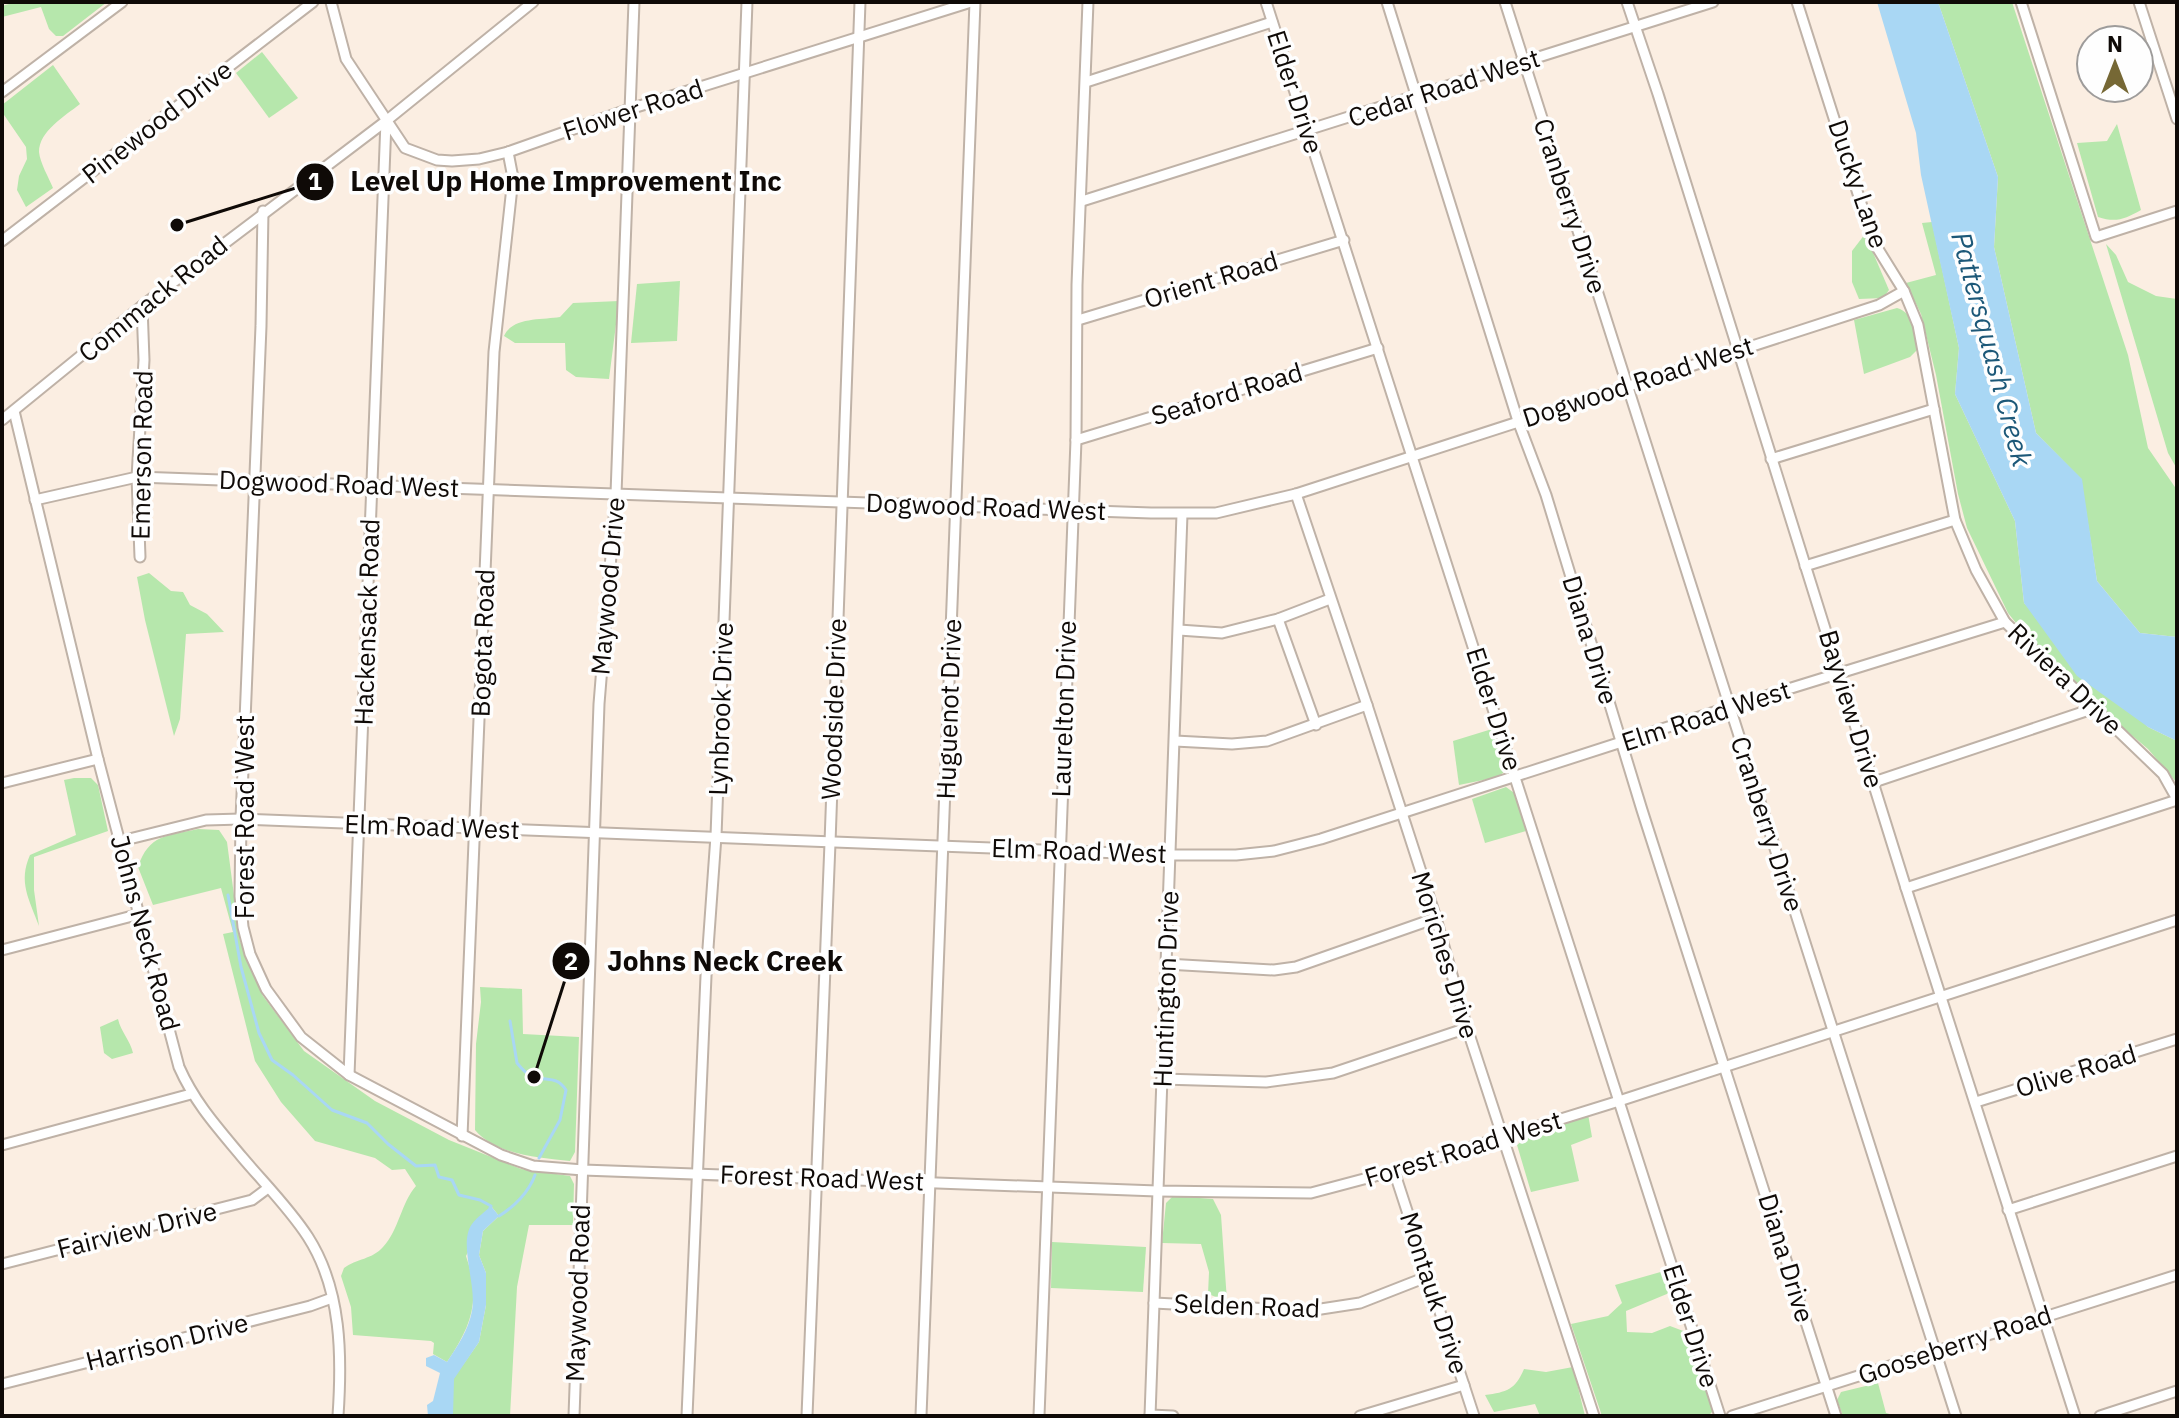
<svg xmlns="http://www.w3.org/2000/svg" width="2179" height="1418" font-family="'IBM Plex Sans',sans-serif">
<style>
.green{fill:#b6e7ac}
.water{fill:#a9d7f4}
.lines{fill:none;stroke-linecap:round;stroke-linejoin:round}
.stream{stroke:#a9d7f4;stroke-width:3}
.minor-casing{stroke:#bfb2a7;stroke-width:13}
.minor{stroke:#fff;stroke-width:9}
.labels{text-anchor:middle;stroke-width:7;stroke-linejoin:round;paint-order:stroke}
.street-label{font-size:26px;fill:#0f0a07;stroke:#fefefe}
.water-label{font-size:28px;font-style:italic;fill:#1c5878;stroke:#fefefe}
.leader{fill:none;stroke:#0f0a07;stroke-width:3}
.callout-dot{fill:#0f0a07;stroke:#fefefe;stroke-width:3}
.mark-label{font-size:24px;text-anchor:middle;font-weight:bold;fill:#fff}
.callout-label{font-size:28px;text-anchor:middle;font-weight:bold;fill:#0f0a07;stroke:#fefefe;stroke-width:7;stroke-linejoin:round;paint-order:stroke}
</style>
<rect width="100%" height="100%" fill="#fbeee2"/>
<g class="green">
<polygon points="16,2 107,2 63,36 56,36 49,29 41,7 2,17 2,6"/>
<polygon points="1938,2 2012,2 2128,355 2148,448 2177,490 2177,637 2140,633 2097,581 2081,479 2036,433 1994,247 1998,177"/>
<polygon points="262,52 298,98 269,118 236,73"/>
<path d="M53 65 80 104C65 116 39 131 39 152 40 163 49 178 53 188L26 207 17 190 19 176 27 159 26 147 2 112V105Z"/>
<path d="M2117 124 2141 210C2125 219 2116 223 2098 217L2077 143 2107 141Z"/>
<polygon points="1932,222 1959,348 1955,394 2015,521 2024,603 2148,727 2177,741 2177,783 2148,749 2051,667 2008,613 1967,528 1958,494 1936,375 1921,314 1906,283 1936,275 1922,223"/>
<polygon points="1865,234 1889,290 1883,298 1859,299 1852,282 1852,251"/>
<polygon points="2106,244 2116,255 2128,282 2156,296 2177,299 2177,469 2168,453"/>
<polygon points="680,281 677,341 631,343 637,284"/>
<path d="M619 301 609 379 576 377 566 370 565 343H515L504 336C512 317 542 320 560 317L573 303Z"/>
<path d="M1897 308C1914 313 1915 332 1919 348L1910 357 1864 374 1854 320Z"/>
<polygon points="149,573 171,591 183,592 190,605 207,614 224,632 186,634 180,719 174,736 145,620 137,577"/>
<polygon points="1492,729 1505,771 1498,777 1459,785 1453,741"/>
<path d="M74 778H91L98 785 108 831 34 857V890L39 926C29 899 18 882 30 855L76 835 64 780Z"/>
<polygon points="1506,787 1517,795 1526,831 1485,843 1472,799"/>
<path d="M198 829 219 830 227 842 240 941 263 996 304 1051 375 1101 449 1140 521 1169 570 1176 574 1184 573 1225H529L517 1287 510 1416H453V1379L479 1342 486 1305V1273L479 1255 483 1231 499 1216 491 1206 466 1256C481 1300 472 1325 447 1362L433 1354 434 1343 431 1341 353 1335 351 1307 341 1276 344 1268C356 1259 373 1259 383 1247 399 1230 401 1203 416 1186L405 1169 392 1170 375 1158 315 1141 281 1102 255 1061 223 934 233 932 221 888 153 905 138 867C149 834 167 836 198 829Z"/>
<path d="M480 987 522 989 523 1034 579 1037 575 1152 570 1161C540 1158 496 1155 475 1130L476 1044 481 1002Z"/>
<path d="M118 1019C121 1032 130 1040 133 1053L112 1059 104 1053 100 1027Z"/>
<polygon points="1588,1114 1592,1137 1571,1145 1579,1181 1531,1192 1517,1145 1524,1139"/>
<polygon points="1173,1196 1213,1199 1221,1215 1227,1301 1208,1294 1209,1272 1201,1244 1162,1243 1166,1203"/>
<polygon points="1052,1242 1146,1247 1143,1292 1051,1288"/>
<polygon points="1664,1271 1674,1291 1626,1311 1627,1332 1652,1333 1670,1326 1686,1332 1713,1411 1708,1416 1602,1416 1571,1324 1608,1316 1622,1303 1615,1285"/>
<path d="M1573 1367 1585 1416H1540L1535 1404 1494 1412 1485 1395C1507 1392 1515 1390 1524 1369L1546 1372Z"/>
<polygon points="1878,1383 1886,1413 1897,1416 1843,1416 1837,1400 1841,1392"/>
</g>
<g class="water">
<polygon points="1877,2 1938,2 1998,177 1994,247 2036,433 2082,479 2097,581 2140,633 2177,637 2177,741 2148,727 2077,676 2024,603 2015,521 1955,394 1959,348 1921,175 1916,133"/>
<path d="M491 1206 499 1216 483 1231 479 1255 486 1273V1305L479 1342 454 1379 453 1416H428L427 1405 433 1401 440 1373 426 1366V1358L434 1355 447 1362C458 1345 468 1331 472 1311 477 1285 458 1243 472 1224 477 1217 485 1212 491 1206Z"/>
</g>
<g class="lines">
<g class="stream">
<polyline points="228,895 241,967 259,1033 272,1060 293,1075 332,1110 367,1123 388,1144 416,1166 435,1165 439,1177 452,1180 459,1195 480,1200 491,1206 490,1208"/>
<path d="M510 1021 517 1063C521 1068 526 1074 532 1076 546 1082 556 1075 566 1090L560 1120 539 1158"/>
<path d="M499 1216C514 1207 529 1192 535 1175"/>
</g>
<defs>
<g id="minor">
<polyline points="331,2 346,59 405,148 437,160 452,161 479,159 508,152 630,109 971,2"/>
<polyline points="1266,2 1720,1416"/>
<polyline points="1387,2 1518,421 1546,495 1642,810 1836,1416"/>
<polyline points="1505,2 1956,1416"/>
<polyline points="1627,2 1658,94 1906,888 2075,1416"/>
<polyline points="1797,2 1873,241 1904,291 1918,325 1955,520 1976,570 2005,622 2163,774 2177,799"/>
<polyline points="2021,2 2096,237 2177,211"/>
<polyline points="2139,2 2177,119"/>
<polyline points="1086,82 1272,22"/>
<polyline points="2,92 122,2"/>
<polyline points="1082,201 1713,2"/>
<polyline points="263,211 261,326 241,819 240,896 243,927 250,954 266,989 301,1037 349,1075 501,1155 533,1166 583,1170 1157,1191 1311,1193 1394,1171 1619,1101 2177,920"/>
<polyline points="2,241 313,2"/>
<polyline points="1078,320 1344,240"/>
<path d="M14 411 98 759 179 1067C195 1103 217 1127 242 1157 264 1183 290 1209 308 1237 342 1290 342 1357 338 1416"/>
<polyline points="2,420 142,306 386,121 533,2"/>
<polyline points="1076,440 1378,348"/>
<polyline points="1771,459 1934,409"/>
<polyline points="1296,494 1367,705 1436,918 1467,1028 1594,1416"/>
<polyline points="35,500 137,477 1151,513 1216,513 1296,494 1879,305 1904,291"/>
<polyline points="140,557 137,477 144,360 142,306"/>
<polyline points="1805,566 1955,520"/>
<polyline points="1278,619 1316,725"/>
<polyline points="1179,630 1222,633 1278,619 1330,599"/>
<polyline points="1175,741 1232,744 1267,741 1367,705"/>
<polyline points="1874,782 2095,708"/>
<polyline points="2,783 98,759"/>
<polyline points="121,841 206,820 241,819 1171,855 1236,855 1274,851 1321,839 1730,707 2005,622"/>
<polyline points="1906,888 2177,800"/>
<polyline points="2,950 140,914"/>
<polyline points="1166,964 1274,970 1296,967 1436,918"/>
<polyline points="349,1075 386,121"/>
<polyline points="1162,1079 1266,1082 1333,1073 1467,1028"/>
<polyline points="1976,1102 2177,1039"/>
<polyline points="462,1136 494,352 513,178 508,152"/>
<polyline points="2,1145 191,1094"/>
<polyline points="1394,1171 1474,1416"/>
<polyline points="2008,1210 2177,1156"/>
<polyline points="2,1264 252,1200 268,1188"/>
<polyline points="1154,1303 1308,1311 1360,1303 1429,1276"/>
<polyline points="2,1384 310,1306 332,1298"/>
<polyline points="1150,1415 1173,1416"/>
<polyline points="574,1416 599,704 616,494 634,2"/>
<polyline points="687,1416 706,976 716,836 747,2"/>
<polyline points="807,1416 830,843 860,2"/>
<polyline points="921,1416 975,2"/>
<polyline points="1039,1416 1076,440 1077,285 1088,2"/>
<polyline points="1150,1416 1182,514"/>
<polyline points="1360,1416 1464,1385"/>
<polyline points="1732,1416 2177,1275"/>
<polyline points="2100,1416 2177,1391"/>
</g>
</defs>
<use href="#minor" class="minor-casing"/>
<use href="#minor" class="minor"/>
</g>
<g class="labels">
<g class="street-label">
<text transform="translate(1444 88) rotate(-18)" y="9">Cedar Road West</text>
<text transform="translate(1295 92) rotate(72)" y="9">Elder Drive</text>
<text transform="translate(633 110) rotate(-18)" y="9">Flower Road</text>
<text transform="translate(157 122) rotate(-38)" y="9">Pinewood Drive</text>
<text transform="translate(1858 184) rotate(71)" y="9">Ducky Lane</text>
<text transform="translate(1570 206) rotate(72)" y="9">Cranberry Drive</text>
<text transform="translate(1211 280) rotate(-17)" y="9">Orient Road</text>
<text transform="translate(153 299) rotate(-39)" y="9">Commack Road</text>
<text transform="translate(1638 382) rotate(-18)" y="9">Dogwood Road West</text>
<text transform="translate(1227 394) rotate(-17)" y="9">Seaford Road</text>
<text transform="translate(142 455) rotate(-89)" y="9">Emerson Road</text>
<text transform="translate(339 484) rotate(2)" y="9">Dogwood Road West</text>
<text transform="translate(986 507) rotate(2)" y="9">Dogwood Road West</text>
<text transform="translate(608 586) rotate(-85)" y="9">Maywood Drive</text>
<text transform="translate(367 622) rotate(-88)" y="9">Hackensack Road</text>
<text transform="translate(1590 640) rotate(73)" y="9">Diana Drive</text>
<text transform="translate(483 643) rotate(-88)" y="9">Bogota Road</text>
<text transform="translate(2065 679) rotate(44)" y="9">Riviera Drive</text>
<text transform="translate(721 709) rotate(-88)" y="9">Lynbrook Drive</text>
<text transform="translate(834 709) rotate(-88)" y="9">Woodside Drive</text>
<text transform="translate(949 709) rotate(-88)" y="9">Huguenot Drive</text>
<text transform="translate(1064 709) rotate(-88)" y="9">Laurelton Drive</text>
<text transform="translate(1494 709) rotate(72)" y="9">Elder Drive</text>
<text transform="translate(1851 709) rotate(73)" y="9">Bayview Drive</text>
<text transform="translate(1706 716) rotate(-18)" y="9">Elm Road West</text>
<text transform="translate(245 817) rotate(-90)" y="9">Forest Road West</text>
<text transform="translate(1767 824) rotate(72)" y="9">Cranberry Drive</text>
<text transform="translate(432 827) rotate(2)" y="9">Elm Road West</text>
<text transform="translate(1079 851) rotate(2)" y="9">Elm Road West</text>
<text transform="translate(145 933) rotate(75)" y="9">Johns Neck Road</text>
<text transform="translate(1445 955) rotate(73)" y="9">Moriches Drive</text>
<text transform="translate(1166 989) rotate(-88)" y="9">Huntington Drive</text>
<text transform="translate(2076 1071) rotate(-17)" y="9">Olive Road</text>
<text transform="translate(1463 1149) rotate(-17)" y="9">Forest Road West</text>
<text transform="translate(822 1178) rotate(2)" y="9">Forest Road West</text>
<text transform="translate(137 1230) rotate(-14)" y="9">Fairview Drive</text>
<text transform="translate(1786 1258) rotate(73)" y="9">Diana Drive</text>
<text transform="translate(578 1293) rotate(-88)" y="9">Maywood Road</text>
<text transform="translate(1434 1293) rotate(72)" y="9">Montauk Drive</text>
<text transform="translate(1247 1306) rotate(2)" y="9">Selden Road</text>
<text transform="translate(1691 1326) rotate(72)" y="9">Elder Drive</text>
<text transform="translate(167 1342) rotate(-14)" y="9">Harrison Drive</text>
<text transform="translate(1955 1345) rotate(-18)" y="9">Gooseberry Road</text>
</g>
<g class="water-label">
<text transform="translate(1992 349) rotate(75)" y="10">Pattersquash Creek</text>
</g>
</g>
<path class="leader" d="M177 225L315 182M534 1077L571 961"/>
<g class="callout-dot">
<circle cx="177" cy="225" r="8"/>
<circle cx="534" cy="1077" r="8"/>
<circle cx="315" cy="182" r="20"/>
<circle cx="571" cy="961" r="20"/>
</g>
<g class="mark-label">
<text x="315" y="190">1</text>
<text x="571" y="970">2</text>
</g>
<g class="callout-label">
<text x="566" y="191">Level Up Home Improvement Inc</text>
<text x="725" y="971">Johns Neck Creek</text>
</g>
<rect width="2179" height="1418" fill="none" stroke="#0f0a07" stroke-width="8"/>
<g transform="translate(2115 64)"><circle r="38" fill="#fefefe" stroke="#9e9c9b" stroke-width="2"/>
<path d="M0-6L14 30L0 20L-14 30Z" fill="#766835"/>
<text y="-12" font-size="22" font-weight="bold" text-anchor="middle" fill="#0f0a07">N</text>
</g>
</svg>
